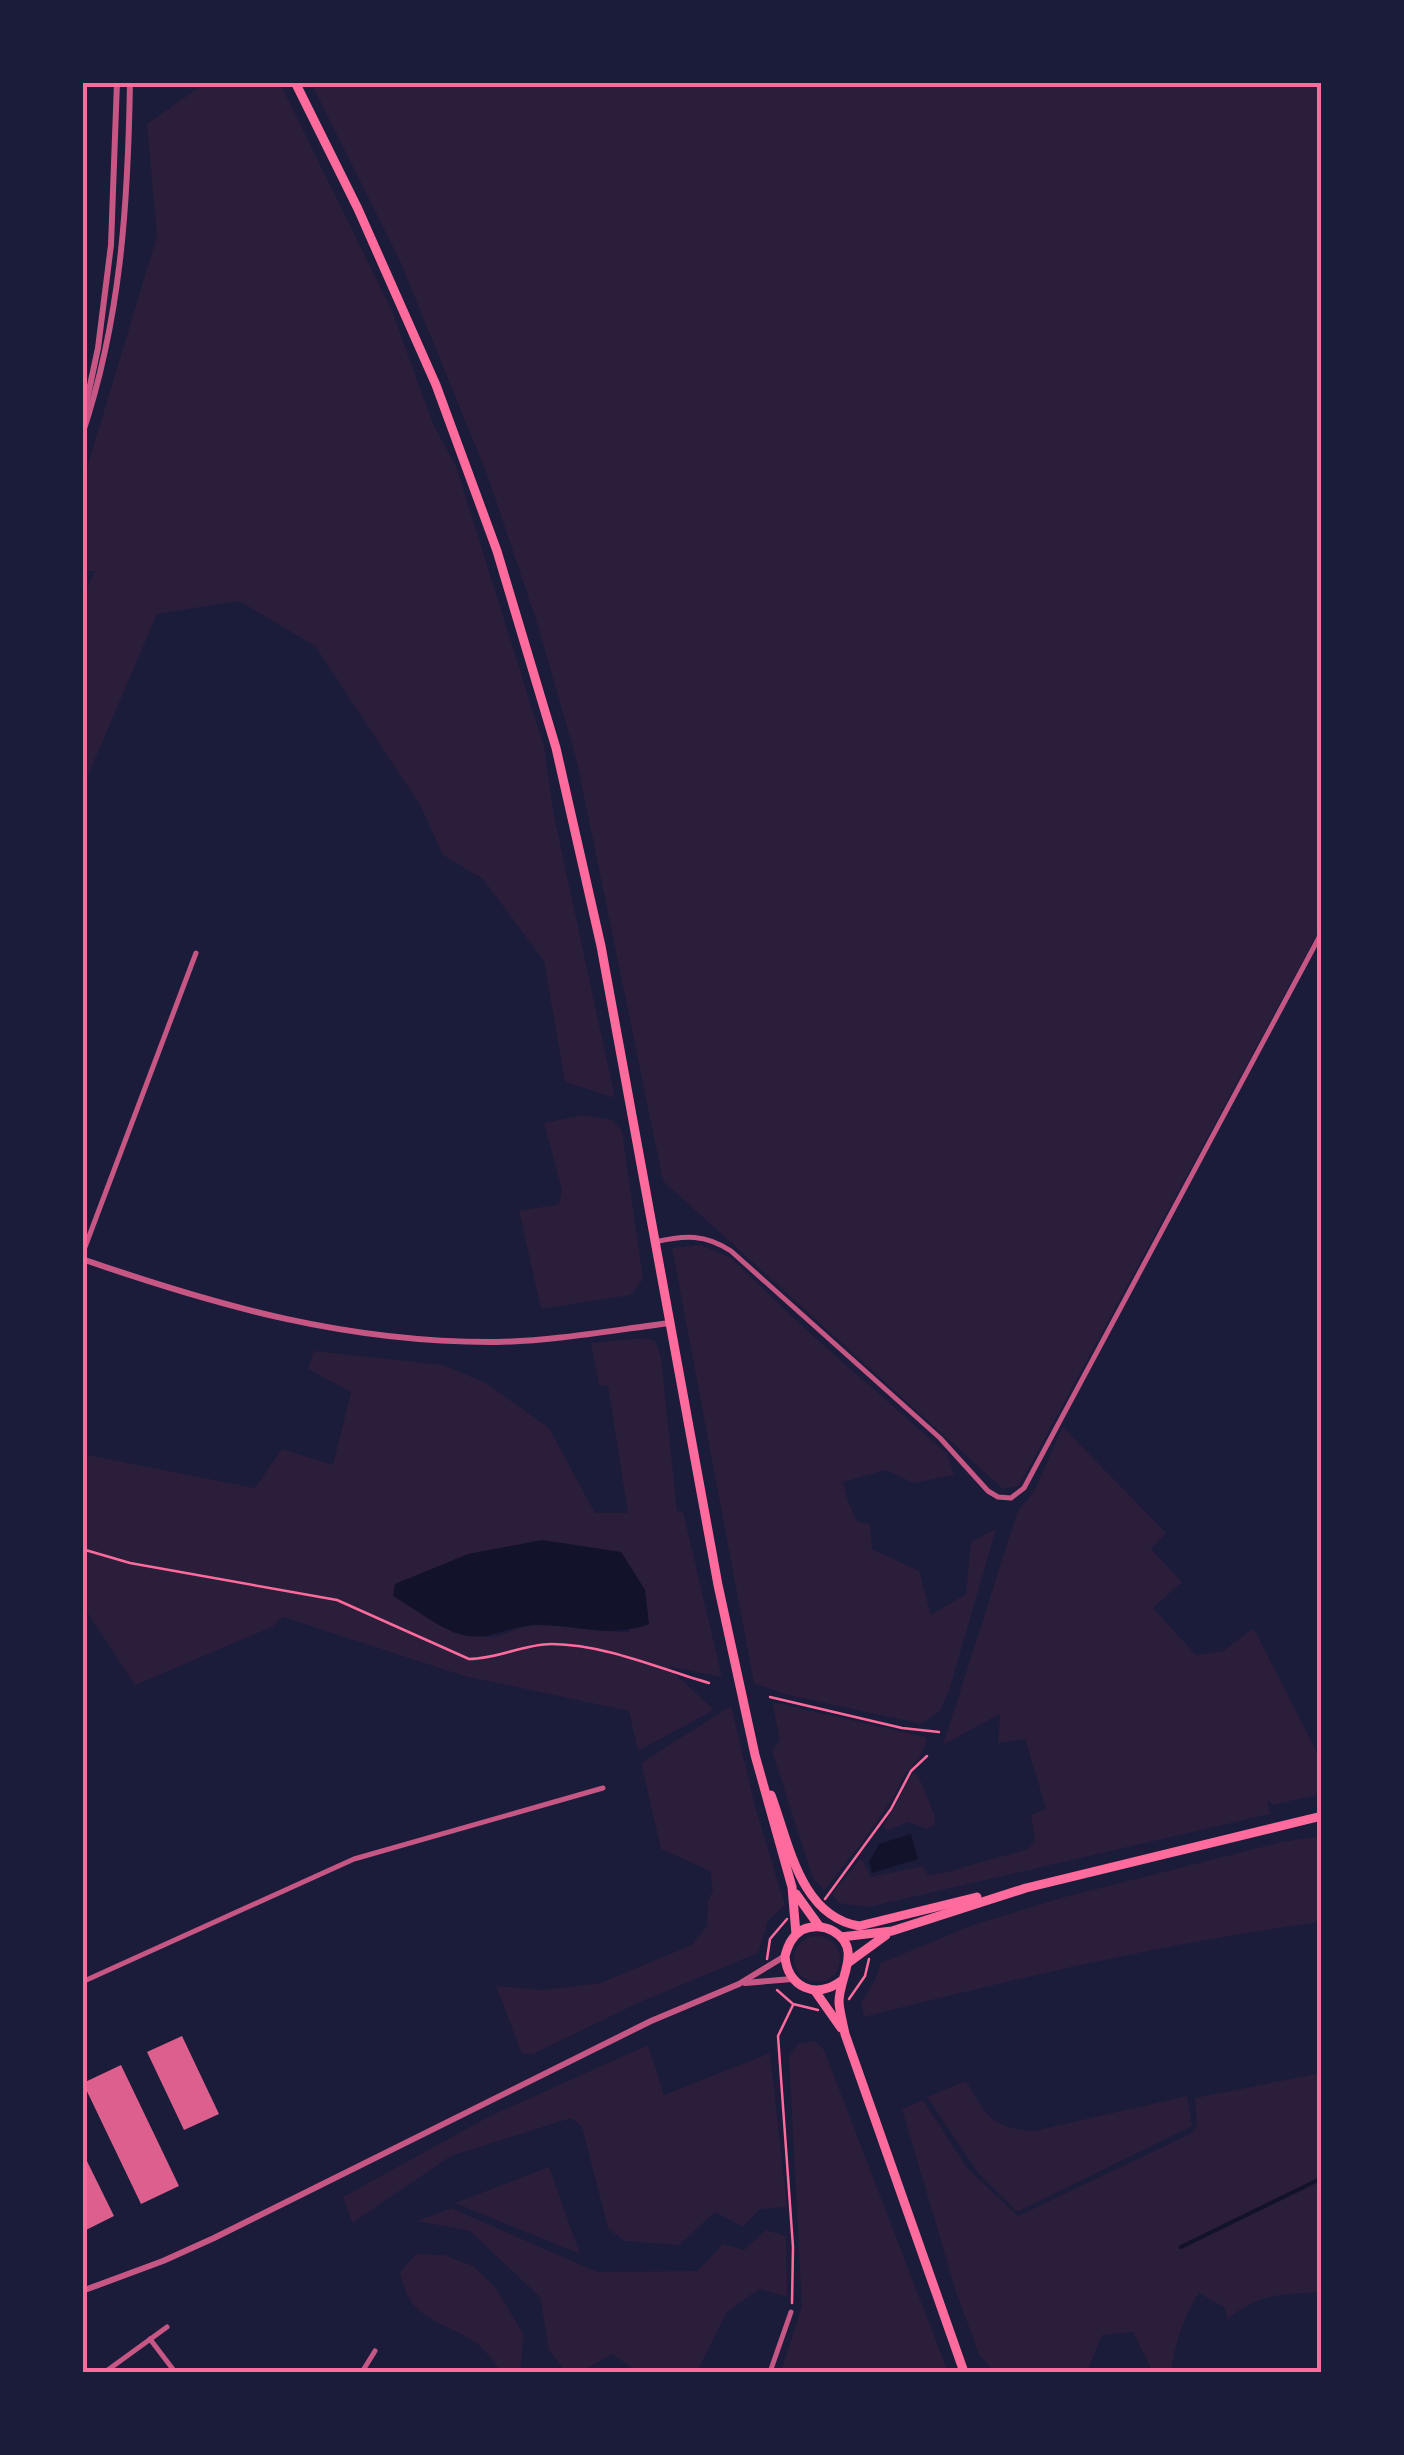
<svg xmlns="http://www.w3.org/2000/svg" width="1404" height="2455" font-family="'Golos Text',sans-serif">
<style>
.green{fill:#2a1e3b;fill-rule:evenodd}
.water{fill:#12122b}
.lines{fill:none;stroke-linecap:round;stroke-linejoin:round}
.stream{stroke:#12122b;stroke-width:4}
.building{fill:#dd5f8e}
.path{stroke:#ff6b9d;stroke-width:2.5}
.minor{stroke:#c65784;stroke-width:5}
.tertiary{stroke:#c65784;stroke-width:6}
.primary{stroke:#ff6b9d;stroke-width:9}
.neatline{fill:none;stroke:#ff6b9d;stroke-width:4}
</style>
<rect width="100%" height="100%" fill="#1b1b3a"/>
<g class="green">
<polygon points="205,83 280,83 392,311 433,424 456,466 544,747 554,816 615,1098 565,1082 544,961 483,879 443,855 420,805 315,646 239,601 157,614 83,787 83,597 95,571 83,571 83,481 157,236 147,124"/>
<polygon points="311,83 1321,83 1321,927 1019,1486 1003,1489 663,1181 577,762 538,626 488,477 400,261"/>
<polygon points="583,1115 612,1120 622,1131 643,1279 631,1295 541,1309 519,1211 559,1204 562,1190 544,1123"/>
<polygon points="701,1245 731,1258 803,1327 947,1454 954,1475 913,1483 886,1470 843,1482 848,1502 857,1521 870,1525 872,1549 919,1571 931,1615 966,1594 971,1542 996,1529 949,1691 940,1711 921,1724 784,1694 754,1683 672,1248"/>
<path d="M644 1338 655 1341 661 1357 677 1511 683 1512 722 1677 667 1666 714 1710 638 1751 629 1711 464 1676 283 1617 272 1627 135 1685 83 1606 82 1454 255 1488 282 1449 333 1465 351 1392 308 1369 314 1351 443 1365 486 1383 549 1428 595 1513H628L608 1386 599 1385 591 1343ZM621 1552 645 1590 629 1632C598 1632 568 1625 537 1625 520 1625 501 1639 485 1637 456 1633 418 1610 393 1596Z"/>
<polygon points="1063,1427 1166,1533 1151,1549 1182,1582 1153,1608 1196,1655 1223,1651 1252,1629 1256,1633 1321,1760 1321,1794 1273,1805 1267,1800 1270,1814 869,1907 839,1903 832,1894 861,1858 871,1877 922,1866 928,1875 947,1872 1028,1849 1035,1841 1031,1815 1046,1809 1025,1739 998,1743 1000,1714 943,1745 1017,1513 1035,1489"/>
<polygon points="772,1702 925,1737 927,1741 920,1757 904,1775 893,1798 864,1840 824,1890 813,1878 772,1751 780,1740"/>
<polygon points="731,1706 756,1810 785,1905 768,1921 758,1953 640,2002 533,2054 522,2054 496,1986 542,1990 600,1983 692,1945 707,1926 708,1901 713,1890 710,1871 661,1849 641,1763"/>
<polygon points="913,1773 918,1775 935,1816 934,1826 927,1829 908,1822 887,1831 883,1827"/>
<path d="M1321 1836V1922C1167 1942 1015 1979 864 2017L861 2003 874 1982 881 1963 970 1926 1061 1898 1282 1842Z"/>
<circle cx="817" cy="1959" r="23"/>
<polygon points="815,2041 824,2050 948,2372 781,2372 802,2306 789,2057 798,2044"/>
<polygon points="648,2045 664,2095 770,2053 787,2207 760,2209 743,2227 715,2212 679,2245 624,2241 608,2228 582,2127 571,2118 451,2156 352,2223 343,2197 490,2116"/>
<path d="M1321 2073V2292C1281 2295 1260 2292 1227 2320L1225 2308 1199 2293C1183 2317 1175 2344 1171 2372H1153L1133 2332 1102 2335 1087 2372H994L979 2354 956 2292 902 2109 923 2100 968 2169 1018 2216 1192 2133 1197 2125 1195 2098Z"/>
<path d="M966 2081C986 2115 991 2128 1034 2131L1187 2096 1192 2126 1017 2212 978 2173 927 2097Z"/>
<polygon points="549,2167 580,2254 455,2203"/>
<polygon points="451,2208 597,2272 697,2271 723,2244 744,2250 766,2230 786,2236 787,2297 759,2289 727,2312 697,2372 638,2372 612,2354 581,2372 566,2372 549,2350 540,2297 470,2231 417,2221"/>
<path d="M416 2254 444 2255 473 2266 496 2288 524 2335 520 2372H502C494 2363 486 2350 476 2343 441 2319 409 2322 400 2272Z"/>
</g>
<g class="water">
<path d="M542 1540 621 1552 645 1590 649 1624C610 1639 575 1624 535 1625 505 1626 485 1645 453 1632 432 1623 412 1607 393 1596L395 1584 468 1554Z"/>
<polygon points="911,1834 918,1859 872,1873 869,1862 879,1844"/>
</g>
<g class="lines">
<polyline class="stream" points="1181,2247 1322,2178"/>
</g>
<g class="building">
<polygon points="182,2036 219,2114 184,2130 147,2052"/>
<polygon points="121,2065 179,2186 141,2204 83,2083"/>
<polygon points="82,2151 114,2216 82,2232"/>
</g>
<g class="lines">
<g class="path">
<path d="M82 1549 130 1563 337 1600 469 1659C498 1659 523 1644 552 1644 607 1645 657 1668 709 1683"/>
<polyline points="770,1697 902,1728 939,1732"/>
<polyline points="825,1899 891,1809 911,1771 927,1756"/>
<polyline points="767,1959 770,1939 787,1919"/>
<polyline points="777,1990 793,2004 818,2010"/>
<polyline points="849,1999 865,1976 869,1959"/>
<polyline points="792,2303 793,2247 778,2036 793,2005"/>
</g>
<g class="minor">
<path d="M655 1242C685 1235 705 1234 731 1251L940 1438 988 1491 998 1497 1011 1498 1024 1488 1322 932"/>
<polyline points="82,1255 196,953"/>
<polyline points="82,1982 354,1859 603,1788"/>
<polyline points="150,2339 175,2372"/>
<polyline points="105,2372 167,2327"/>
<polyline points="362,2372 375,2351"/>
<polyline points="770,2372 791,2312"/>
</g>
<g class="tertiary">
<polyline points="82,423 98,348 111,245 117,82"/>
<path d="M82 435C121 319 128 204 130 82"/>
<path d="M82 1259C221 1307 349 1343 497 1342 554 1341 614 1330 670 1323"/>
<polyline points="745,1983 792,1979"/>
<polyline points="82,2291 163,2261 214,2238 651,2021 739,1984 785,1956"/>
</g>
<g class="primary">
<polyline points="295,82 358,209 436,385 497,551 556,748 601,946 718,1585 755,1755 792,1887 796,1934"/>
<path d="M771 1795C789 1843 800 1916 859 1926L977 1897"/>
<polyline points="796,1894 819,1926"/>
<polyline points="841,1937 892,1931 1026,1888 1322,1816"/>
<polyline points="849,1962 886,1935"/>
<path d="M841 1981C816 2000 787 1987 785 1956 788 1945 792 1936 802 1930 812 1925 824 1926 833 1931 864 1949 838 1978 839 2003 840 2013 843 2024 845 2034L964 2372"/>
<polyline points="815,1991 841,2028"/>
</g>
</g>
<rect width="1404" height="2455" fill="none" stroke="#1b1b3a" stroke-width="170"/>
<rect x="85" y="85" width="1234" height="2285" class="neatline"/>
</svg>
